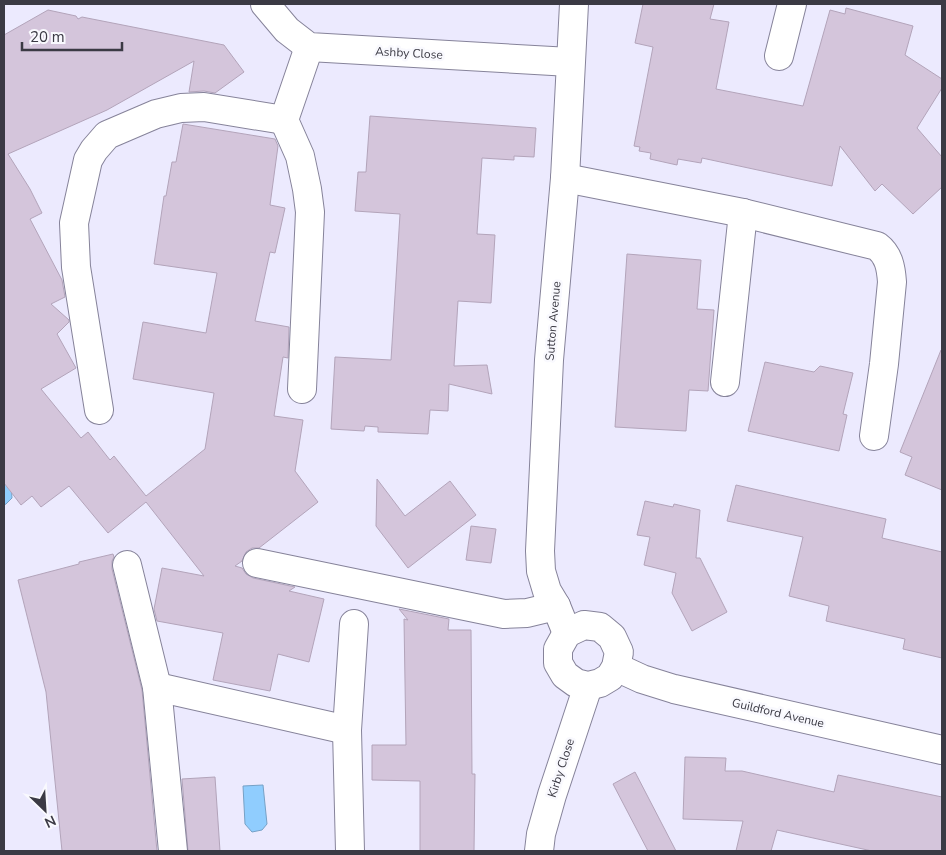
<svg xmlns="http://www.w3.org/2000/svg" width="946" height="855" font-family="'Nunito Sans',sans-serif">
<style>
.water{fill:#90cdfe;stroke:#76a1c6}
.building{fill:#d4c5db;stroke:#b3a4ba}
.lines{fill:none;stroke-linecap:round;stroke-linejoin:round}
.minor-casing{stroke:#86839a;stroke-width:30}
.minor{stroke:#fff;stroke-width:28}
.labels{text-anchor:middle;stroke-width:5;stroke-linejoin:round;paint-order:stroke}
.street-label{font-size:12px;fill:#3b3a44;stroke:#f9f9fe}
</style>
<rect width="100%" height="100%" fill="#eceafe"/>
<g class="water">
<polygon points="4,483 11,484 12,498 6,504 4,505"/>
<polygon points="263,785 267,824 262,830 252,832 245,824 243,786"/>
</g>
<g class="building">
<polygon points="643,4 714,4 710,19 729,22 716,89 803,106 830,10 845,14 846,8 913,26 905,55 942,79 942,88 917,128 942,157 942,187 913,214 882,184 875,191 840,146 832,186 702,158 701,163 678,159 677,165 650,159 651,153 639,151 640,147 634,146 653,47 635,43"/>
<polygon points="48,10 76,16 78,19 82,17 224,45 244,72 215,93 204,91 189,92 194,61 107,110 8,154 30,189 42,213 30,219 62,280 65,297 51,304 69,320 69,322 57,334 76,368 41,389 81,438 88,432 110,460 114,456 146,496 205,449 214,393 133,379 143,322 206,333 217,273 154,264 164,196 166,196 172,162 176,162 183,124 275,139 278,146 270,205 285,208 275,253 270,252 255,321 289,327 288,358 283,357 274,416 303,420 295,471 318,502 259,548 252,548 246,552 242,561 235,566 242,568 246,574 253,578 295,587 289,591 324,599 309,662 278,654 270,691 213,680 223,633 157,621 154,609 162,568 204,576 146,502 108,533 69,486 41,507 32,496 21,505 4,483 4,35"/>
<polygon points="370,116 536,128 534,157 514,156 514,160 482,158 477,234 495,235 491,303 458,301 454,366 487,365 492,394 449,384 448,411 430,410 428,434 378,432 378,427 365,426 364,431 331,429 335,357 391,360 400,214 355,211 358,172 366,172"/>
<polygon points="627,254 701,260 697,309 714,310 708,391 689,390 686,431 615,427"/>
<polygon points="941,350 942,350 942,490 905,475 912,457 900,452"/>
<polygon points="765,362 814,372 820,366 853,373 843,414 847,415 839,451 748,431"/>
<polygon points="377,479 405,516 450,481 476,515 408,568 376,526"/>
<polygon points="736,485 886,519 882,538 942,552 942,658 903,649 905,639 826,621 829,606 789,596 803,537 727,521"/>
<polygon points="645,501 673,507 674,504 700,510 696,558 700,558 727,612 692,631 672,593 676,573 644,565 650,537 637,535"/>
<polygon points="471,526 496,529 491,563 466,560"/>
<polygon points="113,554 114,557 112,561 112,569 142,690 157,851 62,851 46,692 18,580 79,564 79,562"/>
<polygon points="399,609 449,619 448,630 471,630 472,774 475,774 474,851 420,851 420,781 372,780 372,745 406,745 404,619 408,620"/>
<polygon points="685,757 726,758 725,771 742,771 834,792 838,775 942,797 942,851 872,851 777,830 771,851 736,851 743,821 683,819"/>
<polygon points="635,772 676,851 648,851 613,784"/>
<polygon points="215,777 220,851 188,851 182,779"/>
</g>
<g class="lines">
<defs>
<g id="minor">
<polyline points="265,4 287,30 309,47 570,62"/>
<polyline points="779,56 792,4"/>
<path d="M565 178 743 213 877 246C889 255 891 268 892 282L884 364 874 436"/>
<polyline points="725,382 743,213"/>
<polyline points="302,389 310,212 307,189 300,156 284,120 309,47"/>
<polyline points="99,410 76,267 74,223 88,160 94,150 107,135 156,114 181,108 204,107 284,120"/>
<polyline points="257,563 504,614 527,613 556,606"/>
<polyline points="127,565 157,687 173,851"/>
<polygon points="584,625 600,627 612,637 619,652 616,667 610,677 600,683 588,686 576,683 565,675 558,663 558,649 567,633"/>
<polyline points="567,633 556,606 547,591 541,571 540,551 549,360 565,178 574,4"/>
<polyline points="616,667 642,679 674,689 942,750"/>
<polyline points="157,687 347,730"/>
<polyline points="350,851 347,730 354,624"/>
<polyline points="539,851 541,834 552,795 588,686"/>
</g>
</defs>
<use href="#minor" class="minor-casing"/>
<use href="#minor" class="minor"/>
</g>
<g class="labels">
<g class="street-label">
<text transform="translate(409 53) rotate(3)" y="4">Ashby Close</text>
<text transform="translate(553 321) rotate(-85)" y="4">Sutton Avenue</text>
<text transform="translate(778 713) rotate(13)" y="4">Guildford Avenue</text>
<text transform="translate(561 768) rotate(-72)" y="4">Kirby Close</text>
</g>
</g>
<rect width="946" height="855" fill="none" stroke="#3b3a44" stroke-width="10"/>
<g transform="translate(45 810) rotate(155)" stroke="#f9f9fe" stroke-width="4" paint-order="stroke">
<path d="M0-4L9 19L0 12L-9 19Z" fill="#3b3a44"/>
<text y="-8" font-size="14" font-weight="bold" text-anchor="middle" fill="#3b3a44">N</text>
</g>
<path d="M22 42v8h100v-8" fill="none" stroke="#3b3a44" stroke-width="2.5"/>
<text x="30" y="42" font-size="15" fill="#3b3a44" stroke="#f9f9fe" stroke-width="4" paint-order="stroke">20 m</text>
</svg>
